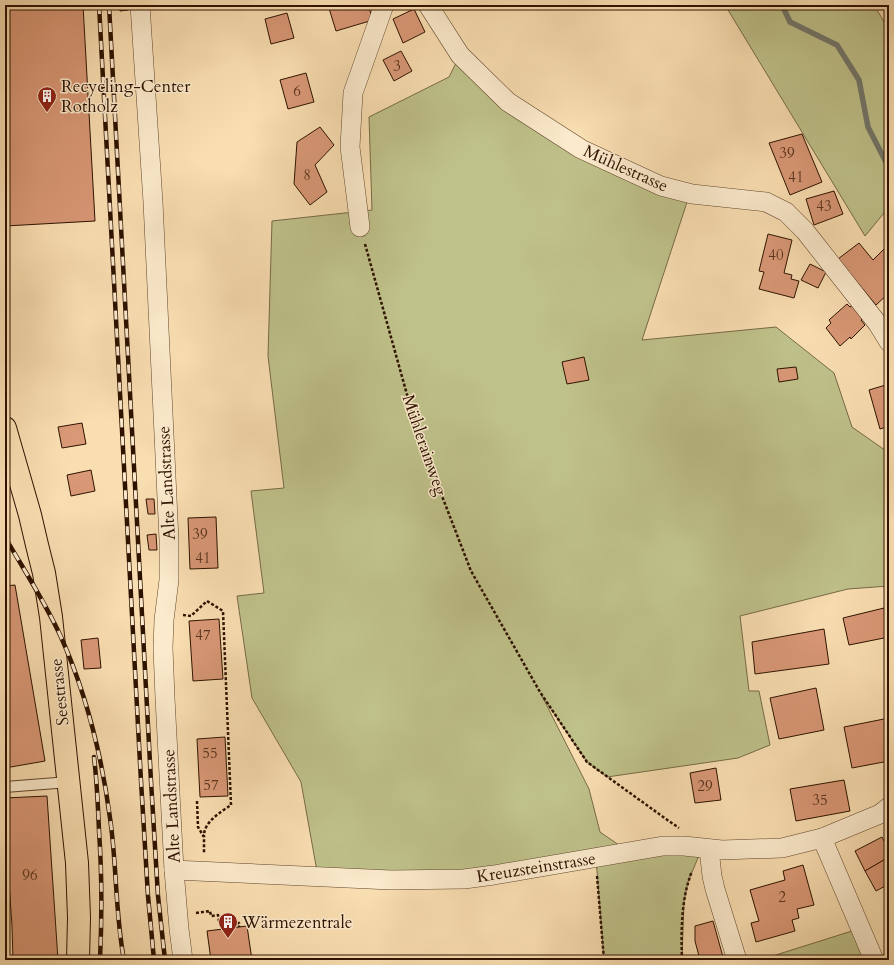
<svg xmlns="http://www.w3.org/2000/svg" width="894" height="965" font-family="Cardo,serif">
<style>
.green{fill:#bfc18a;stroke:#766a45}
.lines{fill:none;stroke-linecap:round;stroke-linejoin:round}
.stream{stroke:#72776b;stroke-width:5.5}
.building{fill:#d99876;stroke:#2e1200}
.lane-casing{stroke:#61452c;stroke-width:12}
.street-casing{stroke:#61452c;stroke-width:20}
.primary-casing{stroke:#2e1200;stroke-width:24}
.path{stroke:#2e1200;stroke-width:2.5;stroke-dasharray:3 2;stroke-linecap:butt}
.lane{stroke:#fbeacc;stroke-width:10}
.street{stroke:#fbeacc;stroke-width:19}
.primary{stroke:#f9deb1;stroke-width:22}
.rail-casing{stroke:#2e1200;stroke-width:4.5}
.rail{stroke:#fbeacc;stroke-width:3;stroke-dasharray:9;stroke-linecap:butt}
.labels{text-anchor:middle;stroke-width:3;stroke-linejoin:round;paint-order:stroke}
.number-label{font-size:15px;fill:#59341e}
.poi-label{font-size:17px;fill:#2e1200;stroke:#fbeacc;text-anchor:start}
.street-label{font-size:17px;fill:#2e1200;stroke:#fbeacc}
</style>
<rect width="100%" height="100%" fill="#f9deb1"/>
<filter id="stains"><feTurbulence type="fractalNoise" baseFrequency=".005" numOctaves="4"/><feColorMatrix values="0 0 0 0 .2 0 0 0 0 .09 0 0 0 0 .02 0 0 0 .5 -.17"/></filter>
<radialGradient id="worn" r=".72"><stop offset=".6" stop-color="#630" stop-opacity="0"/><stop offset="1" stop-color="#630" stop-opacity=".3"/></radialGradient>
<g class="green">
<polygon points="725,5 874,5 889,30 889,207 865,236"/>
<polygon points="456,63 495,100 689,196 642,340 776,327 834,373 852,427 889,453 889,586 848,589 740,616 749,691 759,691 770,745 738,758 607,777 587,762 542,696 589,789 600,832 629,852 702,848 688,882 684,901 682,960 604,960 596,858 494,875 318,877 301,782 252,698 237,596 264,593 251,491 284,488 268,356 272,221 372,210 369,117 449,77"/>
<polygon points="852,931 864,960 760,960"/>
</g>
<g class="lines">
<polyline class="stream" points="782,5 790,22 837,45 859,80 868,127 889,168"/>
</g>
<g class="building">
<polygon points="5,5 83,5 95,221 5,226"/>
<polygon points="120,5 128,5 128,10 120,11"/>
<polygon points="328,5 368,5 373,20 336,31"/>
<polygon points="414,9 425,32 403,43 393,19"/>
<polygon points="287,13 294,38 271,44 265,19"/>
<polygon points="401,51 412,71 394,81 383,60"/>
<polygon points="306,73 314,102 288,109 280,80"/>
<polygon points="320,127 334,145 315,165 327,192 310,205 294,184 297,142"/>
<polygon points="802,134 822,182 790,195 769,143"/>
<polygon points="834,191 843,214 814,225 806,199"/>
<polygon points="768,234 792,240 784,273 792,275 791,279 799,281 794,298 759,289 764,272 759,271"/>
<polygon points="859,243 873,260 889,244 889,293 876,305 838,259"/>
<polygon points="810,264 826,272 818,288 801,280"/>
<polygon points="847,304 850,307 854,304 866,316 861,320 865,325 851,339 850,337 840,346 826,328 831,323 829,320"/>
<polygon points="584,357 589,380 567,384 562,362"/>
<polygon points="796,367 798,379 779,382 777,369"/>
<polygon points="889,384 889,426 880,429 869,390"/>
<polygon points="82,423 86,444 62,448 58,427"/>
<polygon points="91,470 95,491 71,496 67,475"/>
<polygon points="146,499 154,499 155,514 148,514"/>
<polygon points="216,517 218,568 190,569 188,518"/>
<polygon points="156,534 157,550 149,550 147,535"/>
<polygon points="15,585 45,761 5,768 5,586"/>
<polygon points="884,608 889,632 889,637 849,645 843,618"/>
<polygon points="219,619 223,679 193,681 189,621"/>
<polygon points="824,629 829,664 755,674 752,642"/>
<polygon points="98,638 101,668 84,669 81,640"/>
<polygon points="816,688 824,730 779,739 770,698"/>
<polygon points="889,718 889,761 852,768 844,727"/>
<polygon points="225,737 228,796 200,797 197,739"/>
<polygon points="716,768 721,800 695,803 690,773"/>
<polygon points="844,780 850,811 796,821 790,789"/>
<polygon points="47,796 58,960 13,960 12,926 5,825 5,798"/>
<polygon points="882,837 889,851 889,857 865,871 855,851"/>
<polygon points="889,857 889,884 876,891 865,871"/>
<polygon points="803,865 814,905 797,909 799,918 792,920 795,931 756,942 751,923 759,921 750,890 785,880 783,871"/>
<polygon points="713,921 723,957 711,960 700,960 695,941 695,926"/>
<polygon points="247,926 252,960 211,960 207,931"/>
</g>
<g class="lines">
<defs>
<polyline id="lane" points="5,787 69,782"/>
<g id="street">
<polyline points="140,5 153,202 169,540 169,580 164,620 163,648 165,698 174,870 179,929 183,960"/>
<polyline points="428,5 460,55 508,102 581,149 661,186 692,194 766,202 786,212 805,231 878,324 889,342"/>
<polyline points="360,227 350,147 353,93 384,5"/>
<polyline points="822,838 874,960"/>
<polyline points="709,849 712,876 715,889 737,960"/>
<polyline points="174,870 391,880 464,879 494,875 663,846 684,846 722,850 782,848 822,838 880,814 889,807"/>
</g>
<polyline id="primary" points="5,428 30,515 37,545 44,573 51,617 77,863 79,918 78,960"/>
</defs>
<use href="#lane" class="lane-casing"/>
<use href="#street" class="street-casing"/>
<use href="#primary" class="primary-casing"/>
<g class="path">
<polyline points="365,244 418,434 471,571 540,692 587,762 666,819 679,828"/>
<path d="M183 615 191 616 207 601 223 611 231 805C221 812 203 822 204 837"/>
<polyline points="197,801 198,827 204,837 204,853"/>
<polyline points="597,876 604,960"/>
<polyline points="196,913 210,911 211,916 218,915 219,921 226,920 226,925 239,923 239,927"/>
<path d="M682 960C681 930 681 899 692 871"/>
</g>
<use href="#lane" class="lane"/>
<use href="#street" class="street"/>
<use href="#primary" class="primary"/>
<defs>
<g id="rail">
<polyline points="99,5 141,781 148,896 154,960"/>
<polyline points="109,5 151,781 158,896 165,960"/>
<path d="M5 537C24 570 45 602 61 637 86 693 102 758 110 818 117 865 115 913 124 960"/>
<path d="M94 757C97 781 98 806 99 831 102 874 102 917 100 960"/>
</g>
</defs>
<use href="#rail" class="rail-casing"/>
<use href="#rail" class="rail"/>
</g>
<defs>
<symbol id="building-pin" viewBox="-11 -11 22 30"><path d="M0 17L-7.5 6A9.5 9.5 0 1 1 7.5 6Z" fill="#8f2418" stroke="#fbeacc"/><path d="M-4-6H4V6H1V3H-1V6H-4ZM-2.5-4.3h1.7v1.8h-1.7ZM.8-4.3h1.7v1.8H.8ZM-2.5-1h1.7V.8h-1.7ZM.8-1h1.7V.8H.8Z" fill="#fff"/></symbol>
</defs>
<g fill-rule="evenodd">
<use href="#building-pin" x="36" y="85" width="22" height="30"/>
<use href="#building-pin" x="217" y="911" width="22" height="30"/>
</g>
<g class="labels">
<g class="number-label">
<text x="397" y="71">3</text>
<text x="297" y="96">6</text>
<text x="787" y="158">39</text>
<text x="307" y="180">8</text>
<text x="796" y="182">41</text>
<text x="824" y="211">43</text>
<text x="776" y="260">40</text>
<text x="200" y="539">39</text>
<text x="203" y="563">41</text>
<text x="203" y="640">47</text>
<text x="210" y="758">55</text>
<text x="211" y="790">57</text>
<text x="705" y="791">29</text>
<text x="820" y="805">35</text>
<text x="30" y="880">96</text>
<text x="782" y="902">2</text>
</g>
<g class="poi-label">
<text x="61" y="92">Recycling-Center<tspan x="61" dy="20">Rotholz</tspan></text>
<text x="242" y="928">Wärmezentrale</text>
</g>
<g class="street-label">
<text transform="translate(626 168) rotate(24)" y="6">Mühlestrasse</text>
<text transform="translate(425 445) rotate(71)" y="6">Mühlerainweg</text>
<text transform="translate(166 483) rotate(-93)" y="6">Alte Landstrasse</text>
<text transform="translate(59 692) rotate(-96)" y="6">Seestrasse</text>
<text transform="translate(171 806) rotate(-93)" y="6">Alte Landstrasse</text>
<text transform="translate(536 867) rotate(-9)" y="6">Kreuzsteinstrasse</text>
</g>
</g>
<rect width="894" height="965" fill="none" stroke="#f9deb1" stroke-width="20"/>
<rect x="6" y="6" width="882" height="953" fill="none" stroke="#2e1200" stroke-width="2"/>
<rect x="10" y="10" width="874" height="945" fill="none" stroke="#2e1200"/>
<rect width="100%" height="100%" filter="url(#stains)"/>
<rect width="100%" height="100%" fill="url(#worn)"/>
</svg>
